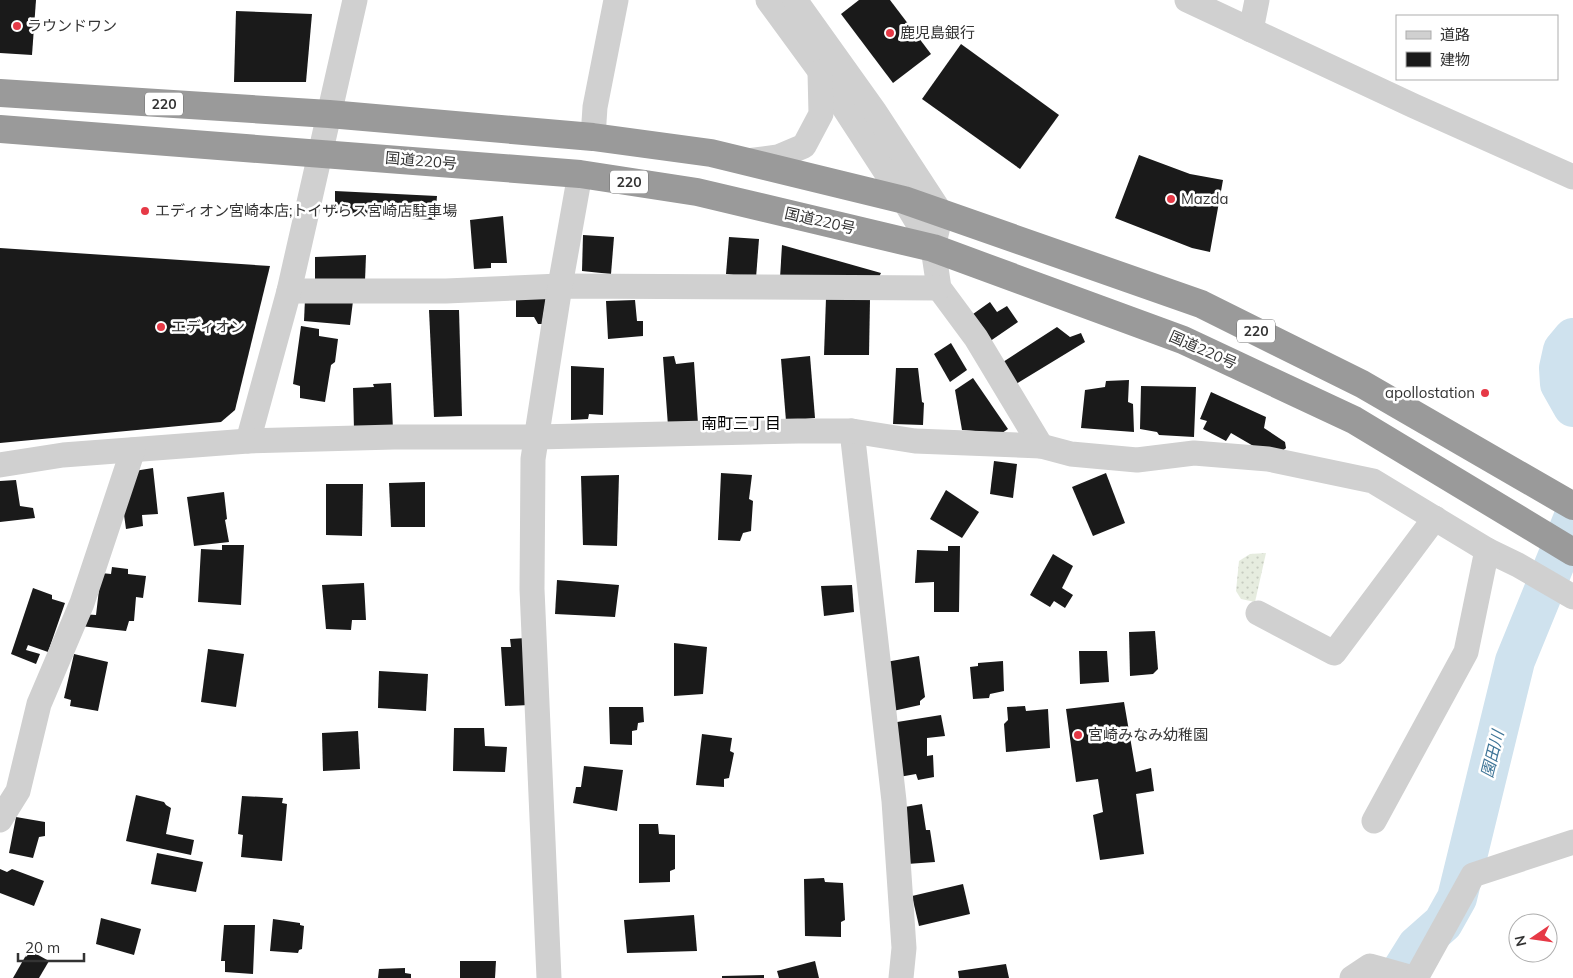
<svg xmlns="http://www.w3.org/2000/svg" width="1573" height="978" font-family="Mulish,'Noto Sans JP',sans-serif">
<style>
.park{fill:url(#park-dots)}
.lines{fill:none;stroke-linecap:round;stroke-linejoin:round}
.river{stroke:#cfe2ee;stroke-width:40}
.building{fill:#1a1a1a}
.minor{stroke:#d0d0d0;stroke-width:25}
.highway{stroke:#9a9a9a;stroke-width:28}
.poi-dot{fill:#e63946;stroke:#fff;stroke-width:2}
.labels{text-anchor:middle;stroke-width:5;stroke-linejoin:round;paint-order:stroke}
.shield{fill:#fff;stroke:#707070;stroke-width:1}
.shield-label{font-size:14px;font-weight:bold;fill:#333}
.poi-label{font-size:15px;fill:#333;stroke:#fff;text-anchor:start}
.street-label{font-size:15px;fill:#333;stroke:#fff}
.neighbourhood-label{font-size:16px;fill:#000;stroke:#fff}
.water-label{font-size:16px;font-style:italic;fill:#3f7597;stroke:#fff}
</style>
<defs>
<pattern id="park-dots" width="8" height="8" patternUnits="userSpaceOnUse" patternTransform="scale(1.25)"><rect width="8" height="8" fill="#e6ecdf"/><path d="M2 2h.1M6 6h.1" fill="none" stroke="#c6cbc0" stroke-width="1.8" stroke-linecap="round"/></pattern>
</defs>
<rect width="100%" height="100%" fill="#fff"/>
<polygon class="park" points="1266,553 1255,602 1241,599 1236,591 1239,561 1250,554"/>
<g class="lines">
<g class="river">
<polyline points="1573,338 1563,350 1559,368 1560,384 1573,407"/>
<polyline points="1397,978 1417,946 1443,923 1457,898 1515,661 1573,519"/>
</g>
</g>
<g class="building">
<polygon points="0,0 36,0 32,55 0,53"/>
<polygon points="859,0 890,0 931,54 893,83 841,14"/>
<polygon points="236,11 312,14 306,82 234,82"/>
<polygon points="961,44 1059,115 1020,169 922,99"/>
<polygon points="1139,155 1190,174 1223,180 1210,252 1192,248 1115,218"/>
<polygon points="335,191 437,196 435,220 335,213"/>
<polygon points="503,216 507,263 491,263 491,268 474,269 470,220"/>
<polygon points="583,235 614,237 611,274 582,271"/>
<polygon points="729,237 759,239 756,278 726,274"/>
<polygon points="782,245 881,273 878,279 780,278"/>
<polygon points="0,248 270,266 235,410 221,422 0,443"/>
<polygon points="366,255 365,281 315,280 315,257"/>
<polygon points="516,298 546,299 542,324 538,324 534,317 516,317"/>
<polygon points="826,298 870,299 869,355 824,355"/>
<polygon points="305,299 353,301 350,325 304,321"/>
<polygon points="635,300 637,321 643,321 643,336 608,339 606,301"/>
<polygon points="990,302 997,312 1007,306 1018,322 983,346 966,319"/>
<polygon points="429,310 459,310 462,416 434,417"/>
<polygon points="301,326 319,329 319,336 338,339 335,362 331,365 325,402 300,398 300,386 293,384"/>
<polygon points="1057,327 1070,337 1081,333 1085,342 1016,384 1003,362"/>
<polygon points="951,343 967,370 950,382 934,354"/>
<polygon points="674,356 676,364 694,362 698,424 668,426 663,357"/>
<polygon points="810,356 815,418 786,421 781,359"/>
<polygon points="571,366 604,368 603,415 589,414 588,419 571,420"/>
<polygon points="896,368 918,368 922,402 924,403 923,425 893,424"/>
<polygon points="973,378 1008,429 1002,433 962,430 955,390"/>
<polygon points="1129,380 1128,402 1133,404 1134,432 1081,428 1085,390 1105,387 1106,381"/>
<polygon points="391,383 393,430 354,430 353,388 374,387 373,384"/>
<polygon points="1141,386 1196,387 1194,437 1159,435 1157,432 1140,429"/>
<polygon points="1211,392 1266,417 1264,428 1285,442 1286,448 1281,452 1262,451 1231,433 1226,441 1203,429 1207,421 1200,419"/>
<polygon points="994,461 1017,464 1013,498 990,494"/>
<polygon points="153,468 158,514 142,515 143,526 126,529 121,493 128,472"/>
<polygon points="721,473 752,475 749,499 753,501 751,531 743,533 740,541 718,540"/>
<polygon points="1106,473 1125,523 1093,536 1072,487"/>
<polygon points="619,475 617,546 583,545 581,476"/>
<polygon points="16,480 20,506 33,508 35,518 0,522 0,481"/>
<polygon points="425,482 425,527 391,527 389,483"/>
<polygon points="326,484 363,484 362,536 326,535"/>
<polygon points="946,490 979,512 962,538 930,519"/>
<polygon points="224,492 227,519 225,520 229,542 194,546 187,497"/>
<polygon points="222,545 244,545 241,605 198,602 201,549 222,550"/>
<polygon points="948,546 960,546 959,612 934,612 934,582 915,583 917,550 948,551"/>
<polygon points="1053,554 1073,566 1062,588 1073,595 1065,608 1054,601 1050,607 1030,595"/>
<polygon points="112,567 128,569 128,574 146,576 143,598 136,597 134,621 129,621 126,631 80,626 81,614 96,615 101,573 111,574"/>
<polygon points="557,580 619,585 615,617 555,614"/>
<polygon points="364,583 366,620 352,620 351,630 326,629 322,585"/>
<polygon points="852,585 854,612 824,616 821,586"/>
<polygon points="33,588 52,595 52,599 65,603 48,652 28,645 26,650 40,654 36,664 11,654"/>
<polygon points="1155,631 1158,669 1153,674 1130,676 1129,632"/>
<polygon points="526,638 529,705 505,706 501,647 511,647 510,639"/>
<polygon points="674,643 707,647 703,694 674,696"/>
<polygon points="208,649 244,654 236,707 201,702"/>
<polygon points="1079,651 1107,651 1109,682 1080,684"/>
<polygon points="74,654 108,662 98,711 70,706 71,700 64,698"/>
<polygon points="919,656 925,697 920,701 920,705 893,711 886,662"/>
<polygon points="1003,661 1004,691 990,694 989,698 973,699 970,667 978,666 978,663"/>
<polygon points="379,671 428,674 426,711 378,708"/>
<polygon points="1124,702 1136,772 1151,768 1154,791 1136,794 1144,854 1100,860 1093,815 1103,812 1098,779 1076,782 1066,709"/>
<polygon points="1025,706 1026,711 1048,709 1050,748 1006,752 1004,724 1008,720 1007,707"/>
<polygon points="609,707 643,707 644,722 638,723 637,730 632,731 632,745 610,744"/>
<polygon points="941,715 945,736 927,738 927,756 933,755 934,777 918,780 916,774 899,777 891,723"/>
<polygon points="454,728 484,728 485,746 507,747 505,772 453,771"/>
<polygon points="358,731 360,769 323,771 322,733"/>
<polygon points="702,734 732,738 730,751 734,753 729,778 724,779 724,787 696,785"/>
<polygon points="584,766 623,770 617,811 573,803 576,787 581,787"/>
<polygon points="136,795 164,802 166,805 171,808 166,834 194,840 191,855 126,841"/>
<polygon points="242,796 283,798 282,803 287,804 282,861 241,857 243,835 238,834"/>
<polygon points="922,804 926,830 930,830 935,862 907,864 899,808"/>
<polygon points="16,817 45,822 45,836 39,837 33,858 9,853"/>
<polygon points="639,824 658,824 659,834 675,835 675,869 670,871 670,882 639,883"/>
<polygon points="157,853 203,862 196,892 151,884"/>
<polygon points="0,869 7,872 12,869 44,881 34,906 0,893"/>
<polygon points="824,878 825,882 843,883 845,920 841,922 841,937 805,936 804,879"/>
<polygon points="963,884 970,914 919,926 912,896"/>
<polygon points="694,915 697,951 627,953 624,920"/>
<polygon points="101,918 141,929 134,955 96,944"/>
<polygon points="273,919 300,923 300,925 304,926 302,949 299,950 298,953 270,951"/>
<polygon points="224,925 255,925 253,974 225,972 225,961 221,961"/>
<polygon points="29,950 49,961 39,978 13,978"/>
<polygon points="460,961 496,961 495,978 460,978"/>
<polygon points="815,961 819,978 779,978 777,971"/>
<polygon points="1006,964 1009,978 959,978 958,971"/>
<polygon points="405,968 405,973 411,974 411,978 378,978 379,969"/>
<polygon points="764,975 764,978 722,978 722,976"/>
</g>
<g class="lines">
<g class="minor">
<polyline points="768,0 820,71 904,200 933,248"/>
<polyline points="795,0 875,112 941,213 933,248 939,288 976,338 1041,446"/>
<polyline points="1187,0 1414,106 1573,177"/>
<polyline points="1251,30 1257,0"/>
<polyline points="593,137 595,107 616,0"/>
<polyline points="747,161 778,157 804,146 821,114 820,72"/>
<polyline points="289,291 446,291 560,286 939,288"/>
<polyline points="852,431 894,801 904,948 901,978"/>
<polyline points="248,441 289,291 355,0"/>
<polyline points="0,465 63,455 248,441 394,437 536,437 798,431 852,431 915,441 1041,446 1071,454 1137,460 1194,453 1268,459 1373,481 1487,550 1518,565 1573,597"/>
<polyline points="1258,613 1334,653 1435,518"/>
<polyline points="0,820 18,791 39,704 82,603 133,450"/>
<polyline points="1374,821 1466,652 1487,550"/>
<polyline points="549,978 532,589 533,459 560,286 580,174"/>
<polyline points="1352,978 1370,966 1413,978"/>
<polyline points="1416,978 1473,875 1573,842"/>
</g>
<g class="highway">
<polyline points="0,93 329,114 593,137 711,153 904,200 1201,304 1362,384 1573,506"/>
<polyline points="0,129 580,174 697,192 933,248 1183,340 1354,420 1573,552"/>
</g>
</g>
<g class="poi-dot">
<circle cx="17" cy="26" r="5"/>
<circle cx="890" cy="33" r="5"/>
<circle cx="1171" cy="199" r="5"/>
<circle cx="145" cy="211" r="5"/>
<circle cx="161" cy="327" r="5"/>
<circle cx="1485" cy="393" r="5"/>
<circle cx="1078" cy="735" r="5"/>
</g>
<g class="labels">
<g class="shield">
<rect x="145" y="92.5" width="38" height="23" rx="4"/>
<rect x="610" y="170.5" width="38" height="23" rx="4"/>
<rect x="1237" y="319.5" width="38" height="23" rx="4"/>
</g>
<g class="shield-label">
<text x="164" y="109">220</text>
<text x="629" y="187">220</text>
<text x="1256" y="336">220</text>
</g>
<g class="poi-label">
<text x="27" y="31">ラウンドワン</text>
<text x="900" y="38">鹿児島銀行</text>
<text x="1181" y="204">Mazda</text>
<text x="155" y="216">エディオン宮崎本店;トイザらス宮崎店駐車場</text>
<text x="171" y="332">エディオン</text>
<text x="1475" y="398" text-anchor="end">apollostation</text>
<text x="1088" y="740">宮崎みなみ幼稚園</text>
</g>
<g class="street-label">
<text transform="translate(421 161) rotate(5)" y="5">国道220号</text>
<text transform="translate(820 221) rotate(13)" y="5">国道220号</text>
<text transform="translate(1203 350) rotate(24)" y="5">国道220号</text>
</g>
<g class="neighbourhood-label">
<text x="741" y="429">南町三丁目</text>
</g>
<g class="water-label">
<text transform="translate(1492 754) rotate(-76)" y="6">園田川</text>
</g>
</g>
<rect x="1396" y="15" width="162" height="65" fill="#ffffff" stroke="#adadad"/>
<rect x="1406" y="31" width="25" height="8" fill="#d0d0d0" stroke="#adadad"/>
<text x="1440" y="40" font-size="15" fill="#333333">道路</text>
<rect x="1406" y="52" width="25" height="15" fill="#1a1a1a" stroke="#adadad"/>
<text x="1440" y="65" font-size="15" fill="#333333">建物</text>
<g transform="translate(1533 938) rotate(257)"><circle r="24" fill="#ffffff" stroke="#adadad"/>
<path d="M0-4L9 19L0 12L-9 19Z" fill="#e63946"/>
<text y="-8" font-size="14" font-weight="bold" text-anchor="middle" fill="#333333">N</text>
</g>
<path d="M18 953v8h66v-8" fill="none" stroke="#333333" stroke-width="2.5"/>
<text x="25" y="953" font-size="15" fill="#333333" stroke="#ffffff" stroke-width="4" paint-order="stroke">20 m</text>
</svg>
